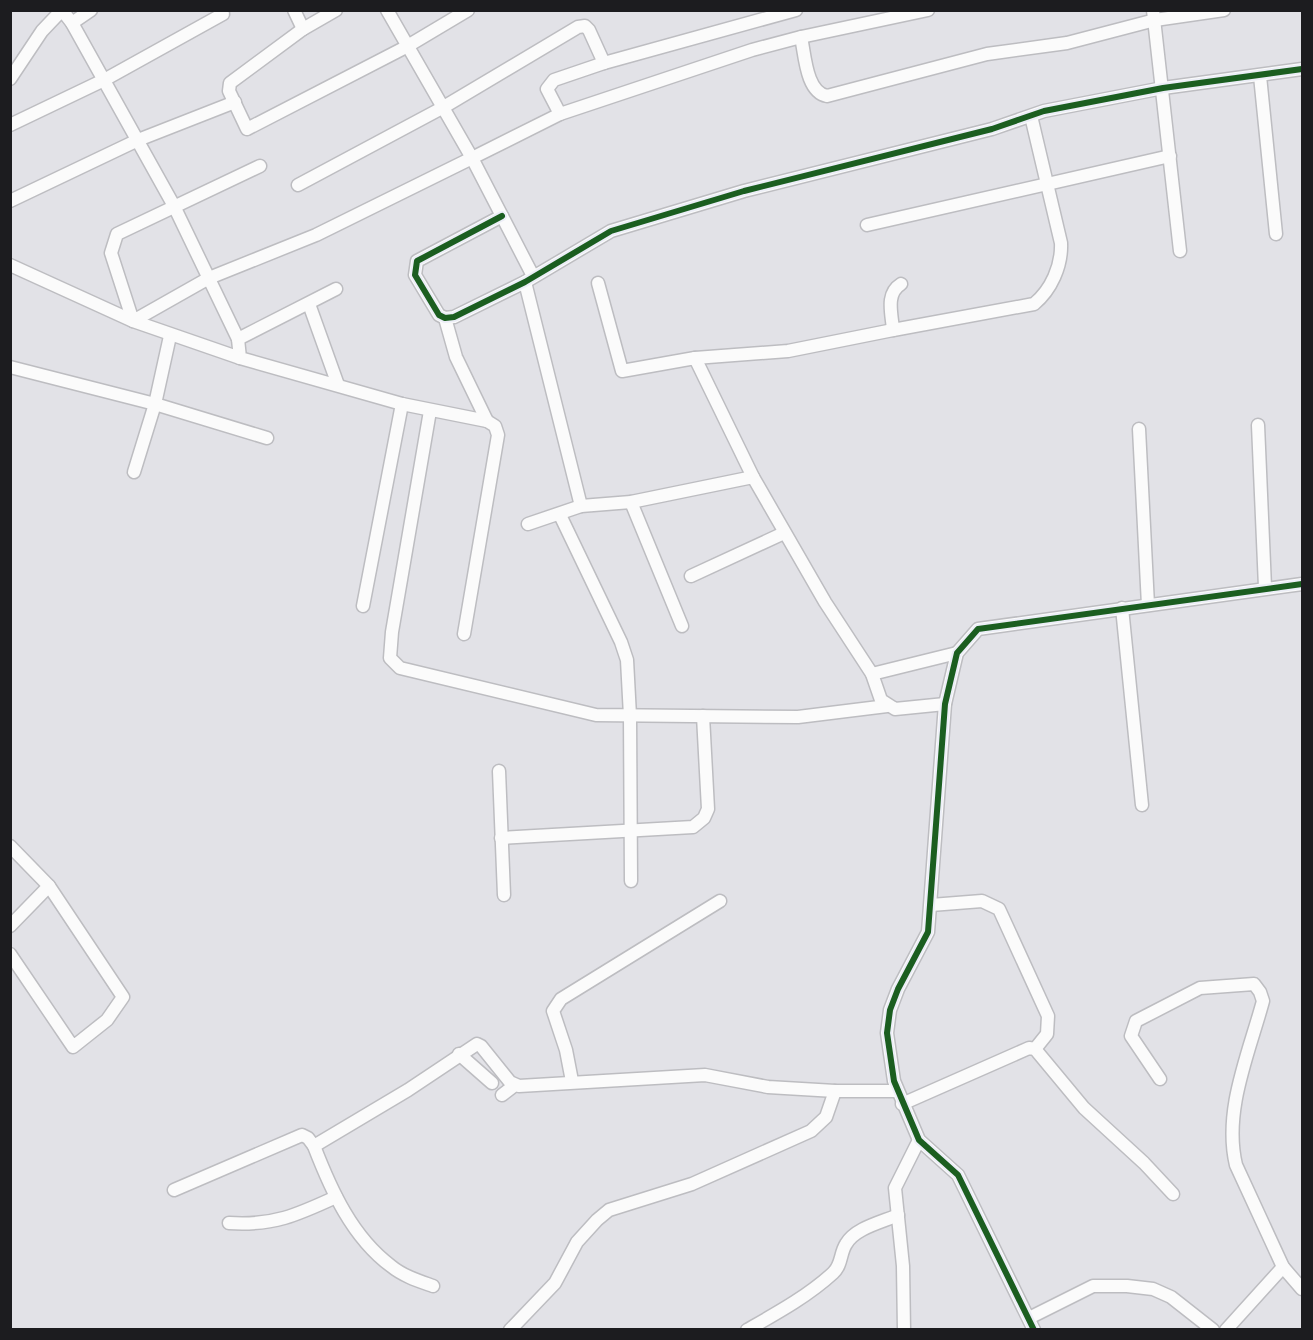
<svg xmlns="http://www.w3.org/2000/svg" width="1313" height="1340" font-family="Raleway,sans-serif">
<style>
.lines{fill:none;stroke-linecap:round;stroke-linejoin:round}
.minor-casing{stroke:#bdbdc1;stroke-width:15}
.minor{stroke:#fbfbfb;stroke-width:12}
.cycleway-casing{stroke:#eceef7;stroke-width:10}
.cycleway{stroke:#1b5e20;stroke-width:6}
</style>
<rect width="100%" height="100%" fill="#e2e2e7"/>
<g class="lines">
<defs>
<g id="minor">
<polyline points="294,10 303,29"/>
<polyline points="336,10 303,29 230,83 229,91 247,129 406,47 468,10"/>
<polyline points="796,10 604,63 554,80 547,89 560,114 752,50 801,37 928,10"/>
<polyline points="1153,10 1180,251"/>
<polyline points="72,23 91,10"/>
<path d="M801 37C805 55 806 92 827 96L987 54 1067 43 1155 20 1224 10"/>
<polyline points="1260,76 1276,234"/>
<polyline points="10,79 42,31 62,10 72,23 174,206 238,339 240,358 402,404 487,421 495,426 498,435 464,634"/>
<polyline points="10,125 104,80 223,14"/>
<polyline points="260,166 117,234 111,253 133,321 209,278 316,235 472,158 387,10"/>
<polyline points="298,185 442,108 578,27 585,26 589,30 604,63"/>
<polyline points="10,201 138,140 235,102"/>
<polyline points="502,216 417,261 415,275 439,315 445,318 454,317 525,282 611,231 744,191 992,129 1044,111 1163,88 1302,69"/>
<polyline points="867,225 1170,156"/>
<polyline points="10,265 133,321 240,358"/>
<polyline points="533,276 472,158 560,114"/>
<polyline points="525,282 581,506"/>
<polyline points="598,283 622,371 695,358 753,477"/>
<path d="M901 284C885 294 892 314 893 330L1034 304C1051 290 1062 266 1061 243L1031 116"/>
<polyline points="309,304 338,385"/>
<polyline points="445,318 456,357 487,421"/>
<polyline points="238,339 336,289"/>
<polyline points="695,358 788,351 893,330"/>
<polyline points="10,367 155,404 267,438"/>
<polyline points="430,411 392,632 390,658 400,668 596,715 798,717 887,706"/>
<polyline points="1258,425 1265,587"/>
<polyline points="1139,429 1148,605"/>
<polyline points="134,472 155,404 170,336"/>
<polyline points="631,502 682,626"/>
<polyline points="560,515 621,642 627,660 630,716 631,881"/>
<polyline points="528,524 581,506 631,502 753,477 825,602 872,674 881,700 895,709 945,704"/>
<polyline points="691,576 784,533"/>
<polyline points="363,606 402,404"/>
<polyline points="1122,608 1142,805"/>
<polyline points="872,674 957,653"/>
<polyline points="499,771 504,895"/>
<polyline points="501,838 693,827 704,818 708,809 703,716"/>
<polyline points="10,846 49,886 123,997 107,1020 73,1047 10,954"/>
<polyline points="931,905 982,901 999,909 1048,1016 1047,1034 1035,1049"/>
<polyline points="10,926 49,886"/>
<polyline points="459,1054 492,1083"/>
<path d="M1160 1079 1131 1036 1136 1021 1200 988 1254 984 1260 992 1263 1001C1249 1053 1223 1111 1236 1165L1283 1267"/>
<polyline points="572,1081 566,1050 553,1011 561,999 720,901"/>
<polyline points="502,1095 515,1085"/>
<polyline points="902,1104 1029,1048 1035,1049 1084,1108 1144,1163 1173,1194"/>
<polyline points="314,1146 408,1090 477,1044 481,1046 510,1082 519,1086 705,1075 768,1087 835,1091 897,1091"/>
<path d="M174 1190 302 1135 308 1138 314 1146C331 1190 352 1237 391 1266 403 1276 419 1281 433 1286"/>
<path d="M229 1223C273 1226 297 1215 336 1197"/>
<polyline points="1029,1318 1093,1286 1127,1286 1153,1289 1171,1297 1213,1330"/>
<polyline points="510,1330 555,1283 577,1242 597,1220 609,1210 692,1184 811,1131 826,1117 835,1091"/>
<path d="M747 1330C777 1313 808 1296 833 1273 842 1265 840 1253 846 1244 855 1228 882 1222 898 1215"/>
<polyline points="904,1330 903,1266 895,1188 919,1140"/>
<polyline points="1034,1330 958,1175 919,1140 894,1081 887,1033 890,1010 898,989 928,932 945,704 957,653 978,629 1302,584"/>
<polyline points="1226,1330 1283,1267 1302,1289"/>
</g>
</defs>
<use href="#minor" class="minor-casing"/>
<use href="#minor" class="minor"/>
<defs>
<g id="cycleway">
<polyline points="502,216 417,261 415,275 439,315 445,318 454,317 525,282 611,231 744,191 992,129 1044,111 1163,88 1302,69"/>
<polyline points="1034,1330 958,1175 919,1140 894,1081 887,1033 890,1010 898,989 928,932 945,704 957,653 978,629 1302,584"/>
</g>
</defs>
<use href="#cycleway" class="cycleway-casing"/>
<use href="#cycleway" class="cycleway"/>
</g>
<rect width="1313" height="1340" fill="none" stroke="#1c1c1f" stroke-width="24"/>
</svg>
